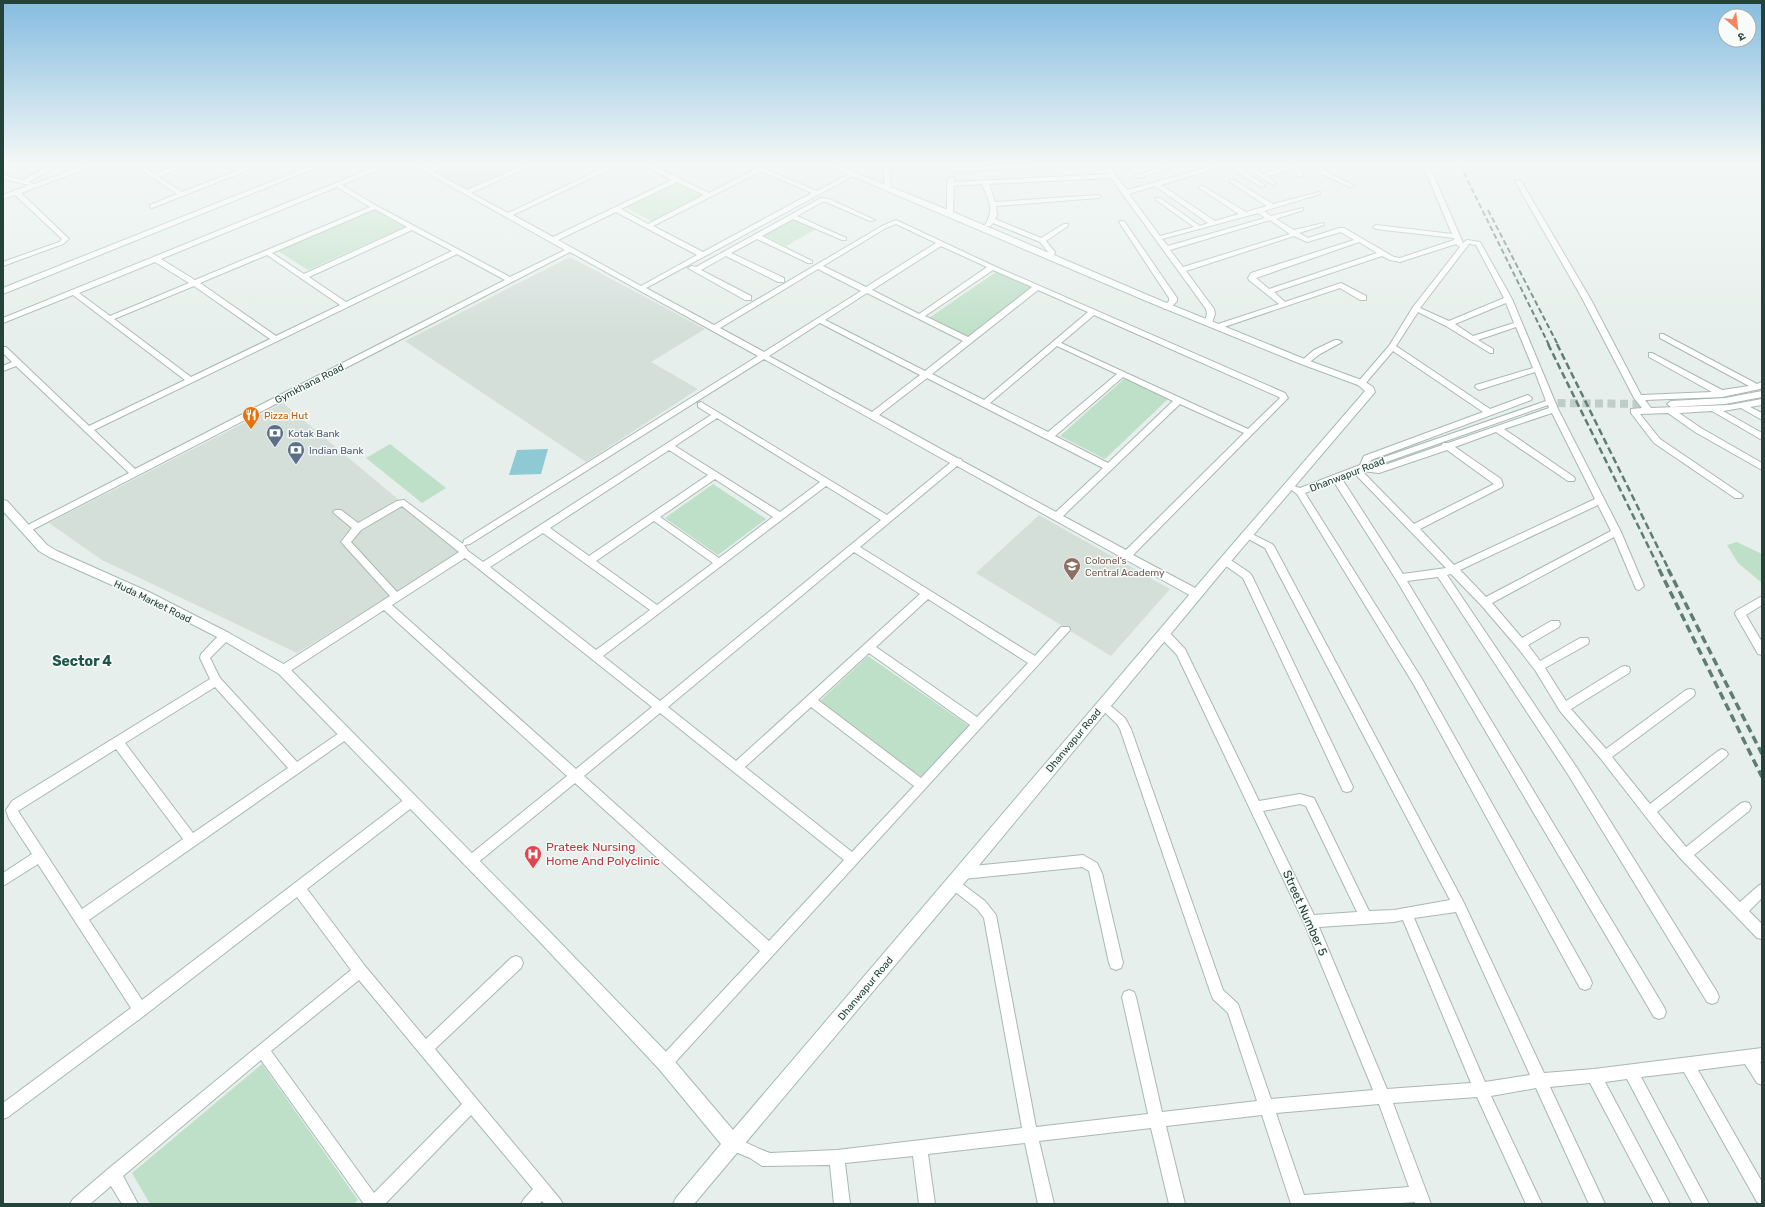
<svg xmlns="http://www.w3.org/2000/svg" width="1765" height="1207" font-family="Rubik,'Noto Sans Devanagari',sans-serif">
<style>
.built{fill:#d4dfda}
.green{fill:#bfe0c8}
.water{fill:#8ec9d4}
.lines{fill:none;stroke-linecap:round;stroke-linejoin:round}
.street-tunnel{stroke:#bfccc8;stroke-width:8;stroke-dasharray:8 4.5;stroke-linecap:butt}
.street-casing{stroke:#a8b8b2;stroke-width:2}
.secondary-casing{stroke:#a4bbb3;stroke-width:2}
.street{fill:#fff;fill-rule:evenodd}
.secondary{fill:#fff;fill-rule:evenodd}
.rail-far2{stroke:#5f7d75;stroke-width:2;stroke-dasharray:5.5 3;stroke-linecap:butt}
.rail-far1{stroke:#5f7d75;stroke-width:2.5;stroke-dasharray:7 3.5;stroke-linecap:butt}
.rail{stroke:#5f7d75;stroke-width:3.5;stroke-dasharray:8 4.5;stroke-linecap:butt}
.labels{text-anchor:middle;stroke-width:3;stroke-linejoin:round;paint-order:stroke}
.street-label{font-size:10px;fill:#24423a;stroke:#f7fbf9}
.food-label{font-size:10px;fill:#c56008;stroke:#f7fbf9;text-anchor:start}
.service-label{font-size:10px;fill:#4e5e75;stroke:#f7fbf9;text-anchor:start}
.education-label{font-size:10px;fill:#785e54;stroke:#f7fbf9;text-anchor:start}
.near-health-label{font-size:12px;fill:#be3a42;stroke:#f7fbf9;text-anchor:start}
.near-street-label{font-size:12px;fill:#24423a;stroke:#f7fbf9}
.district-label{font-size:14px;font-weight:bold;fill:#1f5548;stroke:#f7fbf9}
</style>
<rect width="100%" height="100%" fill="#e6efeb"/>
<g class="built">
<polygon points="413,165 524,165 463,192"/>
<polygon points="570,257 705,329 651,362 698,389 586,462 405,341"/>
<polygon points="283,403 461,552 297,653 102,560 49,523"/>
<polygon points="1039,515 1170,589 1111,656 976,573"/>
</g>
<g class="green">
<polygon points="678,182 705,195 652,221 625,207"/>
<polygon points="376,209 407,226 308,270 278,251"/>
<polygon points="793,219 816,229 786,246 764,235"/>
<polygon points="996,272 1034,288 968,336 929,318"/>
<polygon points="1125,378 1169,398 1105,459 1060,436"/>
<polygon points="390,444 446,488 422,503 366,458"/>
<polygon points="713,484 766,519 718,555 665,518"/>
<polygon points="1737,542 1762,554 1762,583 1738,563 1727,545"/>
<polygon points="868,656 969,726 921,777 819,702"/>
<polygon points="262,1064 358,1200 354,1204 150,1204 132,1173"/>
</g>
<polygon class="water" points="548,449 541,474 509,475 517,450"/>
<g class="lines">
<polyline class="street-tunnel" points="1545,403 1648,404"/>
<defs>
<g id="street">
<polygon points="51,165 59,165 29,182 34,184 86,165 96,165 21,193 69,239 63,244 3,266 3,262 59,242 62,239 15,195 3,199 3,195 29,185 3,179 3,175 23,180"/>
<polygon points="134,165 142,165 155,174 178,165 187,165 159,177 182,192 252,165 261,165 152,208 150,207 150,205 177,194"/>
<path d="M380 165H389L342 185 377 206 510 277 565 250 413 165H421L428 169 436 165H445L433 172 467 190 524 165H533L471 193 508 213 610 165H619L513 215 553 237 672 180 643 165H652L709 193 755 169 753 167 755 165 817 191 849 174H853V176L646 288 714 325 882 226 896 220 994 266 1285 393 1288 398 1133 555 1201 591 1202 594 1201 597H1193L957 466 860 547 1035 656 1061 627H1069L1070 630 670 1068 665 1070 660 1068 658 1063 660 1058 760 951 575 783 475 865 471 867 467 865 465 861 467 857 567 776 384 610 287 673 283 674 279 673 278 670 279 667 390 596 343 544 341 542 352 528 335 514 333 512 335 510H341L358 523 397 501 404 500 463 544 464 540 758 356 570 252 30 531H24L22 529 24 527 129 473 16 366 3 371V366L12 362 3 353V347H6L89 426 185 380 73 295 3 323V318ZM761 171 812 193 703 252 653 226ZM677 182 704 195 648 224 621 209ZM337 187 370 207 195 280 161 259ZM375 209 407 227 304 274 272 253ZM616 212 697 255 641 286 558 240ZM896 224 936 243 866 287 823 266 886 228ZM412 230 452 251 346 302 309 277ZM941 246 987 267 919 314 872 290ZM457 254 505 280 135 469 94 430ZM267 255 340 305 276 336 200 283ZM155 262 189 283 110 316 79 293ZM818 269 861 291 764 352 720 328ZM993 270 1032 287 968 337 925 316ZM194 286 270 339 191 377 114 319ZM1038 290 1088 312 984 400 932 374ZM867 293 963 341 925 371 825 320ZM1094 315 1279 397 1280 398 1248 429 1061 343ZM820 323 920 375 872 412 769 356ZM1057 346 1117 374 1048 432 990 403ZM764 359 950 463 887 515 701 402 698 403V407L711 415 483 562 468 551 464 545 470 544ZM1123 377 1173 401 1108 463 1055 436ZM927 378 1103 468 1056 512 962 461 961 459 957 458 879 415ZM1180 404 1244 433 1126 550 1063 516ZM717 418 820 482 780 512 675 446ZM669 450 708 475 589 556 550 528ZM715 479 773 517 719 558 660 517ZM826 486 881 520 660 701 603 656ZM402 506 459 552 397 592 351 542 361 530ZM654 521 713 563 657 605 596 561ZM543 533 650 610 596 650 490 567ZM854 552 920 594 736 761 668 707ZM465 558 652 707 576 769 392 605ZM928 599 1028 663 977 717 876 647ZM869 653 970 725 921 778 818 700ZM811 707 914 786 852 852 745 767ZM660 713 844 860 769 941 584 776Z"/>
<polygon points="883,165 889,165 891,189 888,191 885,189"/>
<polygon points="1006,165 1051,165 1048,167 952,172 949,170 952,168"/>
<path d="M1102 165H1108L1127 190 1216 165H1227L1161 185 1215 221 1239 214 1199 188V186H1203L1246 212 1267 206 1230 182V180H1234L1273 204 1320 192V194L1264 211 1271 216 1303 208V210L1276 219 1294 230 1324 223V225L1299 233 1308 238 1339 228H1344L1394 257 1400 258 1454 240V238L1376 229 1373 227 1376 225 1452 234 1423 165H1429L1463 243 1467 240 1480 242 1512 299 1558 409 1621 532 1644 586 1639 590 1636 589 1614 537 1492 603 1522 638 1551 621H1559L1560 624 1559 627 1528 645 1540 661 1580 638H1588L1589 641 1588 644 1545 668 1566 701 1621 667 1625 666 1629 667 1630 670 1629 673 1571 709 1606 749 1686 690 1690 689 1694 690 1695 693 1694 696 1612 757 1650 804 1718 751 1722 749 1726 751 1728 754 1726 757 1657 812 1686 847 1741 803 1745 802 1749 803 1751 807 1749 811 1694 855 1740 902 1758 886 1762 884V898L1749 911 1762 924V939L1757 938 1681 859 1660 835 1601 759 1560 711 1535 670 1517 647 1481 605 1451 574 1447 575 1577 768 1717 992 1719 997 1717 1002 1712 1004 1707 1002 1569 776 1438 577 1407 581 1664 1007 1666 1012 1664 1017 1659 1019 1654 1017 1397 581 1334 482 1305 493 1422 679 1590 978 1592 983 1590 988 1585 990 1580 988 1414 685 1297 494 1290 489 1294 486 1300 488 1360 465 1364 456 1483 412 1393 351 1364 385H1358L1357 383 1389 346 1413 307 1460 247 1456 244 1400 262 1390 260 1382 256 1274 292 1285 302 1341 283 1366 296V300H1360L1340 288 1218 329H1215V325L1279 304 1249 280 1248 278 1251 273 1354 240 1341 232 1307 242 1294 236 1186 271 1214 309 1215 314 1212 323 1208 325 1204 323 1207 314 1206 309 1111 178 989 184 995 202 1100 195 1101 196 1098 198 996 206 997 216 995 219 1041 238 1064 224H1068V226L1046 241 1055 252 1053 258 1050 260 1047 258 1048 252 1040 242 993 223 990 226H986L985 225C995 209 989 201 982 184L954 186 953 214 950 216 947 214V184L949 177H953L954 182 1109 174ZM1155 186 1208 223 1200 226 1160 198H1156V200L1194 227 1160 236 1129 194ZM1258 213 1265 218 1168 246 1162 239ZM1270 220 1290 234 1183 267 1170 250ZM1359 242 1377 253 1269 289 1256 278ZM1469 244 1476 245 1504 298 1449 321 1420 308ZM1506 303 1514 323 1473 336 1455 324ZM1418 312 1446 326 1490 353H1493V349L1478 340 1516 327 1533 368 1476 385 1475 387 1479 390 1535 372 1546 401 1370 462 1371 460 1531 400 1532 398 1528 395 1525 396 1490 409 1396 346ZM1548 405 1549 408 1448 443H1443L1442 445 1379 467 1375 466ZM1552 413 1595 499 1454 565 1420 529 1502 487 1503 485 1501 479 1455 447 1496 432 1568 481H1574L1575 479 1574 477 1504 429ZM1447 450 1494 484 1414 524 1362 471 1379 473ZM1355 474 1446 568 1403 574 1342 479ZM1598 505 1611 531 1486 597 1460 570Z"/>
<polygon points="1125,165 1135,165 1126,169 1123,167"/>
<polygon points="1167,165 1178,165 1138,178 1135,176"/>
<polygon points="1227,165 1235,165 1266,186 1261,187"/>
<polygon points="1242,165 1250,165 1263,174 1291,165 1297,165 1303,176 1298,177 1293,169 1267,176 1275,182 1275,184 1273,185"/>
<polygon points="1316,165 1322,165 1323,170 1355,186 1350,187 1318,172"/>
<polygon points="1516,180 1521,181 1590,298 1641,395 1712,392 1649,357 1649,353 1652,353 1722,390 1749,386 1660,338 1660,334 1663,334 1757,384 1762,382 1762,388 1760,389 1722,397 1645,400 1651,408 1729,405 1762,399 1762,405 1750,407 1762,413 1762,420 1741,408 1723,411 1762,433 1762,440 1712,411 1679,413 1701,428 1762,463 1762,470 1695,432 1668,413 1640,414 1660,439 1741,494 1743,496 1741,498 1735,498 1654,443 1631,413 1631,409 1642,408 1634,398 1582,298 1515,181"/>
<polygon points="821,198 829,199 875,220 870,221 826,202 822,202 797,216 846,238 846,240 842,240 793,219 762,236 812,261 812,263 808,263 757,239 731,253 784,278 784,282 778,282 726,256 701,270 751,296 751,300 745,300 688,268 692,266 696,267"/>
<polygon points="1120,221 1124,221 1177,298 1177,301 1170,309 1164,309 1163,307 1169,301 1169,298 1119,222"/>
<polygon points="1335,340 1338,340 1342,342 1320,354 1307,364 1301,364 1300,362 1314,350"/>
<polygon points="1762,391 1762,397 1725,404 1671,407 1667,404 1671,401 1725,398"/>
<path d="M1246 531 1272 544 1274 546 1463 901 1544 1073 1594 1069 1762 1048V1062H1760L1762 1065V1085L1757 1083 1745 1064 1698 1070 1762 1182V1204L1757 1202 1684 1072 1641 1077 1709 1204H1693L1627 1079 1605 1082 1670 1204H1654L1590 1083 1550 1087 1605 1204H1589L1536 1088 1491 1096 1542 1204H1526L1477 1097 1393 1103 1431 1204H1415V1202L1387 1204H1291L1262 1115 1166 1126 1185 1204H1169L1151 1128 1039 1141 1054 1204H1038L1025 1143 928 1154 935 1204H919L913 1156 845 1163 850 1204H834L830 1165 762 1166 750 1158 728 1149 726 1144 728 1139 733 1137C742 1140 764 1152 771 1153L837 1150 1022 1128 984 918 977 909 949 887 947 883 949 879 953 877 985 901 996 915 1036 1127 1148 1114 1122 997 1124 992 1129 990 1134 992 1136 997 1162 1112 1257 1101 1228 1013 1213 999 1211 994 1120 729 1117 724 1097 705 1098 702 1102 700 1106 702 1125 718 1131 729 1223 990 1238 1004 1271 1099 1373 1090 1305 925 1177 655 1160 637 1159 634 1160 631H1168L1185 649 1259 801 1300 794 1314 798 1369 911 1394 910 1450 900 1265 548 1243 536 1241 534ZM1300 804 1306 806 1357 912 1314 915 1263 811ZM1456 912 1530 1075 1485 1082 1414 918ZM1403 920 1471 1083 1387 1089 1319 927 1394 922ZM1379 1104 1409 1187 1304 1195 1276 1113Z"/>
<polygon points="1226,557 1250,573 1252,576 1353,787 1351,791 1347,792 1343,791 1243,578 1223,564 1221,561 1223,558"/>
<polygon points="1762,596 1762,605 1746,615 1762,642 1762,655 1758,654 1735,614 1736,611"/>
<path d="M225 632 229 633 230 636 229 639 210 658 220 678 297 762 342 731 346 729 350 731 352 734 350 737 89 920 142 1000 406 798 410 797 414 798 416 802 414 806 307 889 365 966 426 1039 511 958 516 956 521 958 523 963 521 968 435 1049 560 1199 563 1204H545L542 1201 539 1204H521L524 1199 533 1189 471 1115 385 1204H364L261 1060 123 1176 138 1204H122L111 1186 90 1204H70L73 1199 108 1169 351 970 297 897 145 1015 8 1117 3 1119V1103L131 1008 38 864 3 886V873L32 854 9 819 6 810 12 801 210 679 200 658 201 654 221 633ZM215 687 288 768 193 833 125 743ZM116 749 183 839 82 909 18 811ZM359 980 462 1104 374 1193 271 1051Z"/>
<polygon points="1083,855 1097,863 1102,873 1123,963 1121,968 1116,970 1111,968 1109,963 1089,871 1082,867 963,879 959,877 957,873 959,869 963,867"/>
</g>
<g id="secondary">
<polygon points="313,165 323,165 3,294 3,288"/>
<polygon points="826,165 836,165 953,212 1157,299 1307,360 1364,381 1373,387 1375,392 1221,573 971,875 694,1204 673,1204 676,1198 721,1144 659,1069 539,941 279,674 221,639 141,598 49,557 39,551 3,511 3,500 7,501 47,545 57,551 149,592 229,633 287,666 549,931 671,1057 733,1130 1213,567 1365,391 1358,385 1301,364 1151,303"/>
</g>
</defs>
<use href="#street" class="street-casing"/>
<use href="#secondary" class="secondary-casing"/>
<use href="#street" class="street"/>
<use href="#secondary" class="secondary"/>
<g class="rail-far2">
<polyline points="1460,165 1549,345"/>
<polyline points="1488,210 1558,345"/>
</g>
<g class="rail-far1">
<polyline points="1548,344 1660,570"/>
<polyline points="1557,344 1669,570"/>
</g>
<g class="rail">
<polyline points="1659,569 1762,777"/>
<polyline points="1668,569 1762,754"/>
</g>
</g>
<linearGradient id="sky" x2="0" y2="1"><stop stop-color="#84bce0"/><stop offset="0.49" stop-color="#f4f8f6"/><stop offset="1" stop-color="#f4f8f6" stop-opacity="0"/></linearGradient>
<rect width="1765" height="334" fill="url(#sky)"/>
<defs>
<symbol id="restaurant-pin" viewBox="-11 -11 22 30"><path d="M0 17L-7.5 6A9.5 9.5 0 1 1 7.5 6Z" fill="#e8710a" stroke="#f7fbf9"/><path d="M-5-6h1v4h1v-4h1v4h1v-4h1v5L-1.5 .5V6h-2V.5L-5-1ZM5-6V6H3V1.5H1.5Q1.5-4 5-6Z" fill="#fff"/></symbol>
<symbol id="bank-pin" viewBox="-11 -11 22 30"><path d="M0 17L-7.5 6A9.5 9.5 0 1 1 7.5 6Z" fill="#5c6f8a" stroke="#f7fbf9"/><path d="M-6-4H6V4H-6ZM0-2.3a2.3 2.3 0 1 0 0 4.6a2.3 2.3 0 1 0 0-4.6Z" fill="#fff"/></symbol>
<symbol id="school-pin" viewBox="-11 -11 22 30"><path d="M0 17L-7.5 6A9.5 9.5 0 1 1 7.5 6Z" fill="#8d6e63" stroke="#f7fbf9"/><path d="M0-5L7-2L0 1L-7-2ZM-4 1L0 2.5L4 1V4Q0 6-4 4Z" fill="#fff"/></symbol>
<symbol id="hospital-pin" viewBox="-11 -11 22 30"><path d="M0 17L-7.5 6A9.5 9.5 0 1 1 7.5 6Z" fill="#e0444e" stroke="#f7fbf9"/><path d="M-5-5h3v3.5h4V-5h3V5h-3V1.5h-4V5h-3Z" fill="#fff"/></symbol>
</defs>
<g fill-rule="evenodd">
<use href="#restaurant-pin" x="241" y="405" width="20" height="27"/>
<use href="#bank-pin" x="265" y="423" width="20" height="27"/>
<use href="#bank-pin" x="286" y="440" width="20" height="27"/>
<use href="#school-pin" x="1062" y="556" width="20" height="27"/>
<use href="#hospital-pin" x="523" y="844" width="20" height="27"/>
</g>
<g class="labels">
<g class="street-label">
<text transform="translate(309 383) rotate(-27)" y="4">Gymkhana Road</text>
<text transform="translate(1347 474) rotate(-21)" y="4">Dhanwapur Road</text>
<text transform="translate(153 601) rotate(26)" y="4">Huda Market Road</text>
<text transform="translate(1073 740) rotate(-50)" y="4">Dhanwapur Road</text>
<text transform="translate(865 988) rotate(-50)" y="4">Dhanwapur Road</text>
</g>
<g class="food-label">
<text x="264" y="419">Pizza Hut</text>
</g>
<g class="service-label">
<text x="288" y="437">Kotak Bank</text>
<text x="309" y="454">Indian Bank</text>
</g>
<g class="education-label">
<text x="1085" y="564">Colonel's<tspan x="1085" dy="12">Central Academy</tspan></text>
</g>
<g class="near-health-label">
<text x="546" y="851">Prateek Nursing<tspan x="546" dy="14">Home And Polyclinic</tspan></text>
</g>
<g class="near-street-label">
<text transform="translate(1305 913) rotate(66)" y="4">Street Number 5</text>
</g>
<g class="district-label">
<text x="82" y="666">Sector 4</text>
</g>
</g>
<rect width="1765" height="1207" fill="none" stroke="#24423a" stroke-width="8"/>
<g transform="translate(1737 28) rotate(152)"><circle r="19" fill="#f7fbf9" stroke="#a3b1ad"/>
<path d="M0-3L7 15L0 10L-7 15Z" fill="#f4845f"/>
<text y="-6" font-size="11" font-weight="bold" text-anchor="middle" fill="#24423a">उ</text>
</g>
</svg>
